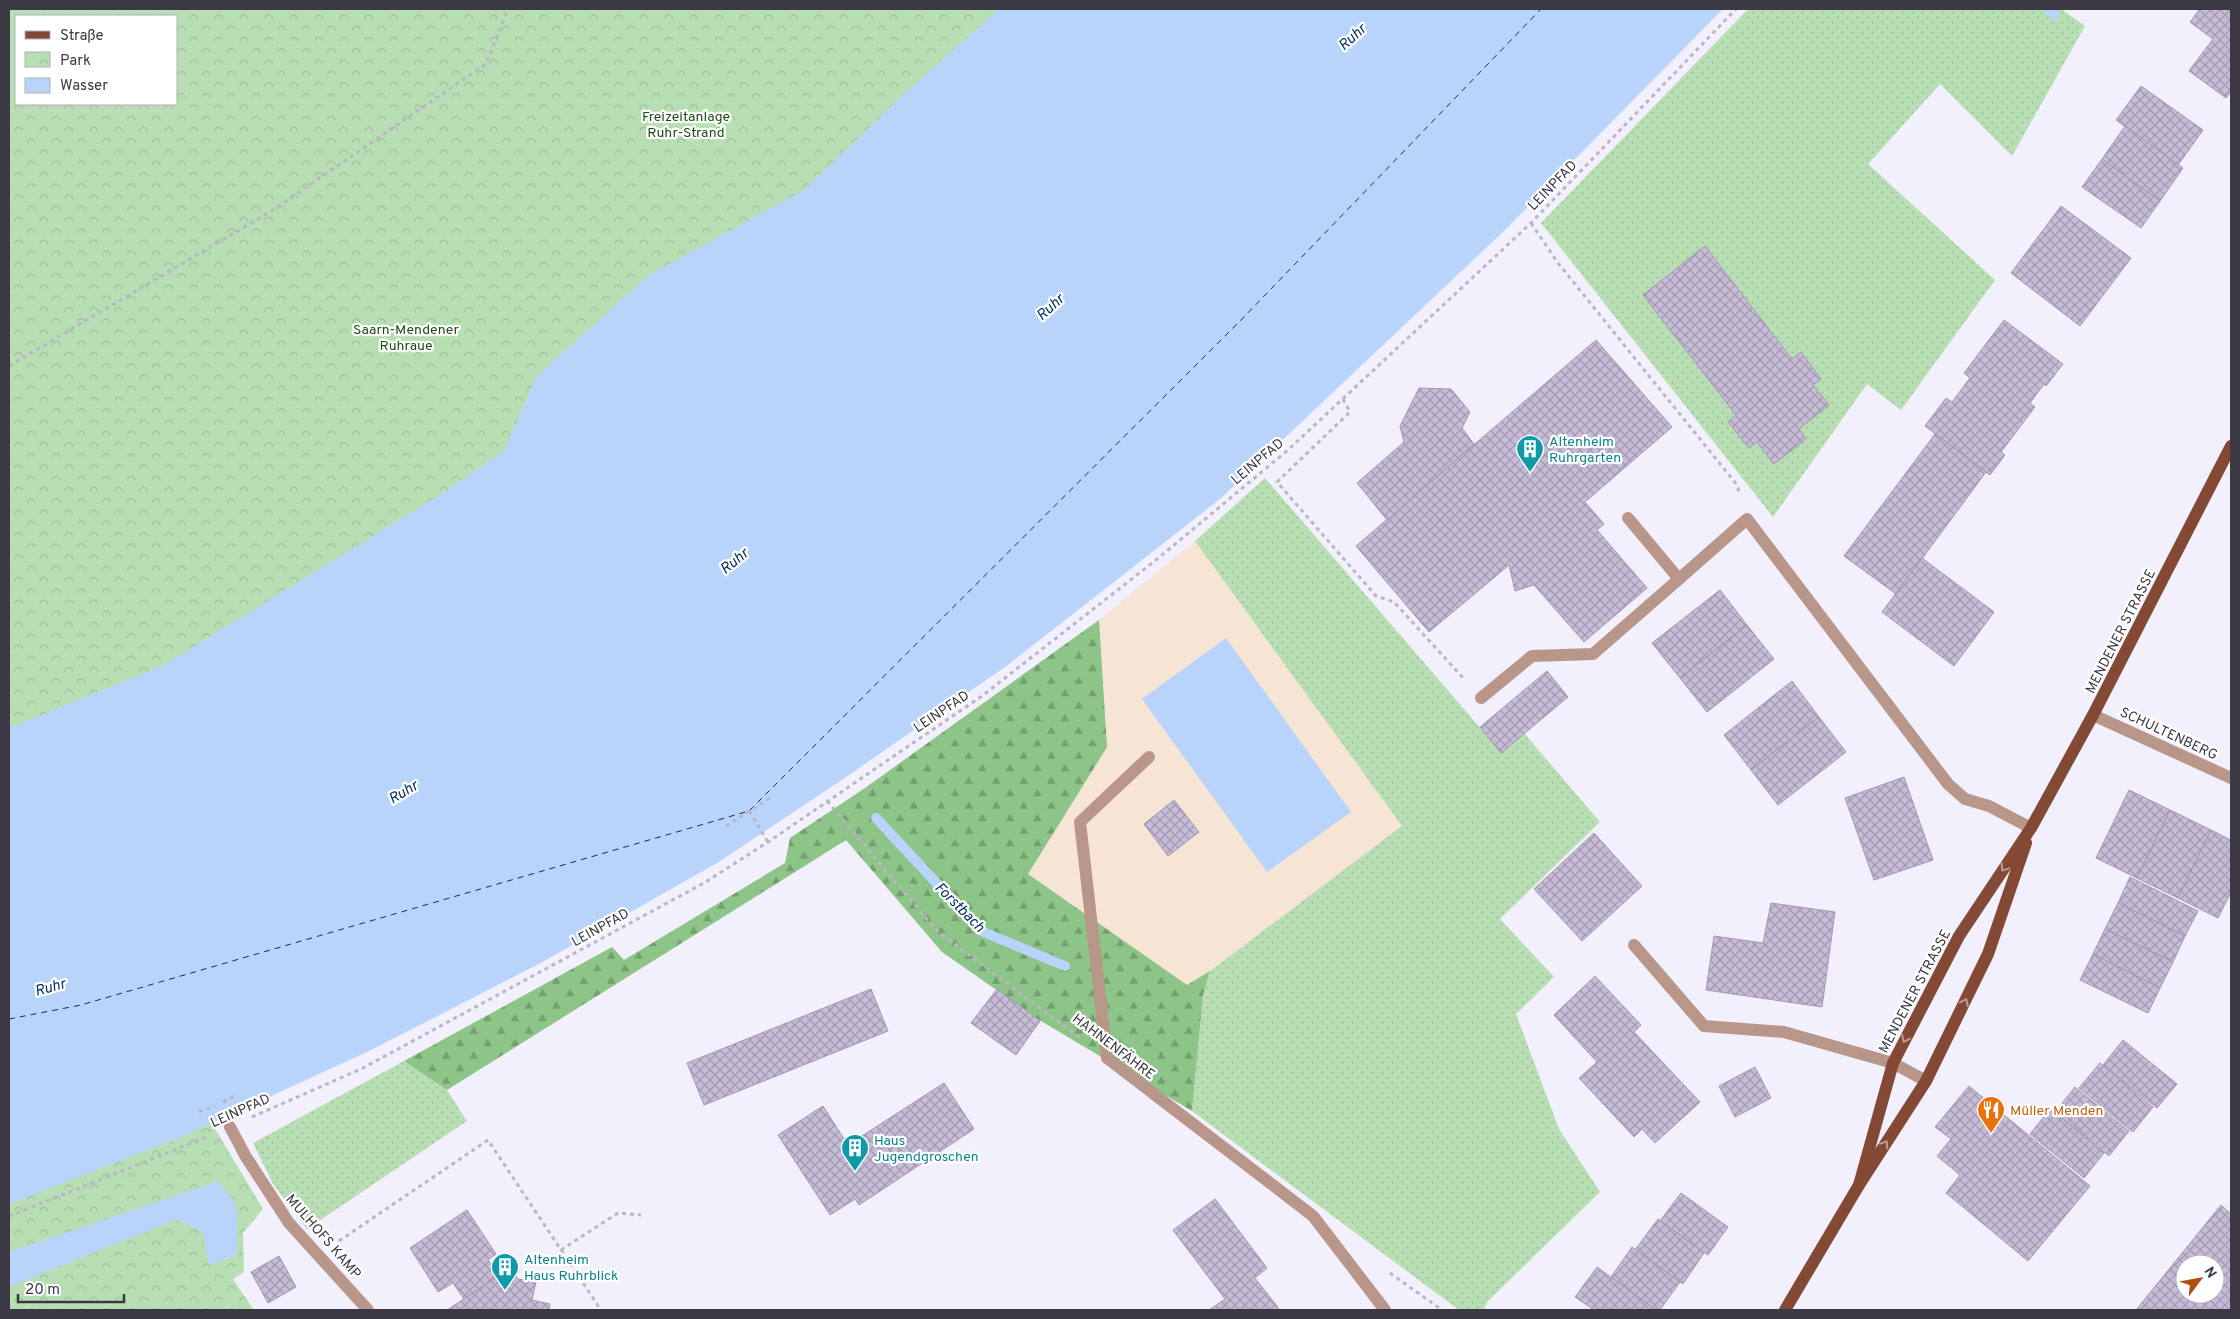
<svg xmlns="http://www.w3.org/2000/svg" width="2240" height="1319" font-family="Overpass,sans-serif">
<style>
.industrial{fill:#f6e5d4}
.grass{fill:url(#grass-dots)}
.forest{fill:url(#forest-firs)}
.park{fill:url(#park-crowns);fill-rule:evenodd}
.water{fill:#b8d4fa}
.lines{fill:none;stroke-linecap:round;stroke-linejoin:round}
.stream{stroke:#b8d4fa;stroke-width:10}
.ferry{stroke:#053268;stroke-width:1;stroke-dasharray:6 5;stroke-linecap:butt}
.building{fill:url(#building-cross-hatch);stroke:#a399b3}
.path{stroke:#b9b7c3;stroke-width:3;stroke-dasharray:4 4;stroke-linecap:butt}
.minor{stroke:#b9968a;stroke-width:12}
.major{stroke:#844935;stroke-width:12}
.oneway{stroke:#bb9b90}
.labels{text-anchor:middle;stroke-width:4.5;stroke-linejoin:round;paint-order:stroke}
.park-label{font-size:14px;fill:#1a4f14;stroke:#fff}
.street-label{font-size:14px;fill:#3b3944;stroke:#fff}
.culture-label{font-size:14px;fill:#0d838f;stroke:#fff;text-anchor:start}
.food-label{font-size:14px;fill:#c56008;stroke:#fff;text-anchor:start}
.water-label{font-size:15px;font-style:italic;fill:#053268;stroke:#fff}
</style>
<defs>
<pattern id="grass-dots" width="8" height="8" patternUnits="userSpaceOnUse" patternTransform="scale(1.25)"><rect width="8" height="8" fill="#b8deb3"/><path d="M2 2h.1M6 6h.1" fill="none" stroke="#9fbf9b" stroke-width="1.8" stroke-linecap="round"/></pattern>
<pattern id="forest-firs" width="22" height="20" patternUnits="userSpaceOnUse" patternTransform="scale(1.25)"><rect width="22" height="20" fill="#8dc487"/><path d="M5 1l3.5 6h-7zM16 11l3.5 6h-7z" fill="#74a070"/></pattern>
<pattern id="park-crowns" width="20" height="18" patternUnits="userSpaceOnUse" patternTransform="scale(1.25)"><rect width="20" height="18" fill="#b8deb3"/><path d="M2 6a3 3 0 1 1 6 0M12 15a3 3 0 1 1 6 0" fill="none" stroke="#9fbf9b"/></pattern>
<pattern id="building-cross-hatch" width="8" height="8" patternUnits="userSpaceOnUse" patternTransform="scale(1.25)"><rect width="8" height="8" fill="#c7bcd7"/><path d="M0 0l8 8M0 8l8-8" fill="none" stroke="#a39ab0"/></pattern>
</defs>
<rect width="100%" height="100%" fill="#f2f0fc"/>
<polygon class="industrial" points="1195,541 1403,826 1210,971 1203,995 1192,1111 865,788 1099,620"/>
<g class="grass">
<polygon points="1748,9 2061,9 2085,26 2012,156 1940,84 1868,164 1995,280 1901,410 1867,384 1773,517 1541,223"/>
<polygon points="1265,478 1501,752 1524,733 1600,822 1500,919 1554,977 1516,1014 1559,1129 1600,1192 1487,1302 1484,1310 1459,1310 1192,1111 1203,995 1210,971 1402,826 1195,541"/>
<polygon points="404,1061 447,1090 467,1121 307,1229 273,1184 253,1143"/>
</g>
<polygon class="forest" points="1099,620 1107,747 1028,874 1187,985 1210,971 1203,995 1192,1111 1041,1021 942,952 846,840 447,1090 404,1061 612,947 624,960 785,863 790,838 865,788"/>
<path class="park" d="M9 9H1325L95 928 263 1209 243 1233 244 1272 233 1279 254 1310H9ZM16 16H176V104H16Z"/>
<g class="water">
<polygon points="999,9 1723,9 1505,230 1220,499 1005,667 843,779 717,863 537,965 367,1052 184,1136 9,1204 9,728 164,665 440,495 504,451 536,377 649,275 804,190 903,95"/>
<polygon points="1226,638 1351,812 1267,872 1142,699"/>
<polygon points="219,1181 237,1207 237,1255 209,1265 203,1233 177,1219 9,1287 9,1252"/>
</g>
<g class="lines">
<g class="stream">
<polyline points="2047,9 2055,15"/>
<polyline points="876,818 981,931 1065,966"/>
</g>
<polyline class="ferry" points="9,1019 81,1005 749,811 1242,319 1541,9"/>
</g>
<g class="building">
<polygon points="2200,9 2231,9 2231,91 2226,98 2189,71 2213,39 2190,22"/>
<polygon points="2141,86 2203,130 2178,165 2116,120"/>
<polygon points="2125,126 2183,168 2160,201 2102,159"/>
<polygon points="2102,159 2160,201 2141,228 2082,187"/>
<polygon points="2061,206 2131,258 2080,326 2011,273"/>
<polygon points="1705,246 1792,359 1801,352 1821,379 1813,385 1829,405 1799,429 1806,439 1774,464 1757,442 1749,448 1728,422 1736,415 1643,295"/>
<polygon points="2004,320 2063,364 2046,386 2044,384 2030,403 2035,407 2001,452 2005,455 1990,475 1925,426 1946,398 1952,402 1970,378 1964,373"/>
<polygon points="1596,340 1672,427 1585,502 1604,524 1597,530 1647,588 1584,642 1534,585 1515,591 1509,565 1429,632 1356,546"/>
<polygon points="1419,388 1451,389 1470,412 1462,428 1474,444 1387,520 1357,483 1404,442 1400,426"/>
<polygon points="1935,434 1986,472 1896,594 1844,556"/>
<polygon points="1922,558 1994,612 1954,666 1882,612"/>
<polygon points="1720,590 1747,625 1680,678 1652,643"/>
<polygon points="1747,625 1774,659 1707,712 1680,678"/>
<polygon points="1547,671 1568,697 1501,753 1480,727"/>
<polygon points="1792,681 1819,717 1751,770 1724,735"/>
<polygon points="1819,717 1846,752 1778,805 1751,770"/>
<polygon points="1904,777 1933,860 1874,880 1845,798"/>
<polygon points="2129,790 2170,810 2137,878 2096,858"/>
<polygon points="1174,800 1199,832 1168,856 1144,824"/>
<polygon points="2170,810 2211,830 2178,898 2137,878"/>
<polygon points="2211,830 2231,840 2231,892 2218,918 2178,898"/>
<polygon points="1594,833 1642,886 1582,941 1534,889"/>
<polygon points="2130,877 2198,911 2185,936 2118,903"/>
<polygon points="1771,903 1835,912 1822,1007 1706,990 1714,936 1763,943"/>
<polygon points="2118,903 2185,936 2173,962 2105,929"/>
<polygon points="2105,929 2173,962 2160,988 2093,954"/>
<polygon points="2093,954 2160,988 2148,1013 2080,980"/>
<polygon points="1595,976 1641,1025 1634,1032 1700,1102 1655,1143 1642,1129 1634,1137 1579,1078 1597,1062 1554,1015"/>
<polygon points="871,989 888,1031 704,1105 687,1063"/>
<polygon points="997,989 1040,1021 1016,1055 971,1023"/>
<polygon points="2123,1040 2177,1084 2157,1108 2103,1065"/>
<polygon points="2100,1063 2153,1107 2133,1132 2079,1088"/>
<polygon points="1755,1067 1771,1098 1735,1117 1719,1086"/>
<polygon points="944,1083 974,1129 859,1205 855,1199 830,1215 778,1135 823,1106 848,1145"/>
<polygon points="1969,1086 2090,1186 2028,1261 1946,1193 1960,1175 1937,1156 1951,1139 1935,1127"/>
<polygon points="2075,1087 2129,1131 2109,1156 2055,1112"/>
<polygon points="2050,1109 2104,1153 2084,1178 2030,1134"/>
<polygon points="1681,1193 1728,1227 1708,1255 1660,1221"/>
<polygon points="1215,1199 1267,1268 1255,1278 1280,1310 1209,1310 1225,1299 1173,1230"/>
<polygon points="2221,1205 2231,1214 2231,1310 2221,1310 2201,1294 2215,1294 2215,1264 2185,1264 2185,1281 2170,1268"/>
<polygon points="467,1210 496,1254 488,1260 499,1275 464,1299 453,1283 438,1292 410,1248"/>
<polygon points="1658,1219 1704,1253 1683,1284 1635,1250"/>
<polygon points="1632,1247 1680,1282 1660,1310 1655,1309 1611,1277"/>
<polygon points="279,1256 296,1287 268,1303 251,1272"/>
<polygon points="1597,1267 1655,1309 1655,1310 1594,1310 1575,1297"/>
<polygon points="511,1268 518,1279 536,1282 532,1300 550,1304 549,1310 447,1310"/>
<polygon points="2170,1268 2185,1281 2185,1294 2201,1294 2221,1310 2136,1310"/>
</g>
<g class="lines">
<g class="path">
<polyline points="1531,223 1558,263 1737,485 1740,495"/>
<polyline points="9,366 273,210 486,64 508,9"/>
<polyline points="1343,399 1350,412 1277,482 1376,596 1394,602 1465,680"/>
<polyline points="827,801 936,930 1080,1038"/>
<polyline points="749,811 768,842"/>
<polyline points="726,826 770,798"/>
<polyline points="223,1102 236,1095"/>
<polyline points="199,1112 215,1106"/>
<polyline points="252,1117 363,1068 704,883 768,842 982,696 1156,560 1288,450 1531,223 1736,9"/>
<polyline points="9,1216 207,1137"/>
<polyline points="339,1241 488,1140 601,1310"/>
<polyline points="561,1250 618,1213 641,1215"/>
<polyline points="1390,1273 1442,1310"/>
</g>
<g class="minor">
<polyline points="1628,518 1679,579 1747,519 1948,784 1965,799 1989,806 2031,828"/>
<polyline points="1481,698 1532,656 1593,654 1679,579"/>
<polyline points="2093,715 2231,778"/>
<polyline points="1149,757 1080,822 1107,1058 1313,1216 1385,1310"/>
<polyline points="1634,945 1704,1026 1784,1032 1893,1063 1926,1081"/>
<polyline points="230,1127 246,1157 289,1223 368,1310"/>
</g>
<g class="major">
<polyline points="1859,1185 1893,1063 1959,936 2031,828 2093,715 2231,446"/>
<polyline points="1785,1310 1859,1185 1926,1081 1988,954 2026,843"/>
</g>
</g>
<defs><path id="oneway-chevron" d="M-2-3.5L2.5 0L-2 3.5" fill="none" stroke-width="1.6" stroke-linecap="round" stroke-linejoin="round" transform="scale(1.25)"/></defs>
<g class="oneway">
<use href="#oneway-chevron" transform="translate(2004 868) rotate(124)"/>
<use href="#oneway-chevron" transform="translate(1965 1002) rotate(-64)"/>
<use href="#oneway-chevron" transform="translate(1905 1039) rotate(117)"/>
<use href="#oneway-chevron" transform="translate(1885 1144) rotate(-57)"/>
</g>
<defs>
<symbol id="building-pin" viewBox="-11 -11 22 30"><path d="M0 17L-7.5 6A9.5 9.5 0 1 1 7.5 6Z" fill="#0f9aa8" stroke="#fff"/><path d="M-4-6H4V6H1V3H-1V6H-4ZM-2.5-4.3h1.7v1.8h-1.7ZM.8-4.3h1.7v1.8H.8ZM-2.5-1h1.7V.8h-1.7ZM.8-1h1.7V.8H.8Z" fill="#fff"/></symbol>
<symbol id="restaurant-pin" viewBox="-11 -11 22 30"><path d="M0 17L-7.5 6A9.5 9.5 0 1 1 7.5 6Z" fill="#e8710a" stroke="#fff"/><path d="M-5-6h1v4h1v-4h1v4h1v-4h1v5L-1.5 .5V6h-2V.5L-5-1ZM5-6V6H3V1.5H1.5Q1.5-4 5-6Z" fill="#fff"/></symbol>
</defs>
<g fill-rule="evenodd">
<use href="#building-pin" x="1514" y="433" width="32" height="43"/>
<use href="#restaurant-pin" x="1975" y="1094" width="32" height="43"/>
<use href="#building-pin" x="839" y="1132" width="32" height="43"/>
<use href="#building-pin" x="489" y="1251" width="32" height="43"/>
</g>
<g class="labels">
<g class="park-label">
<text x="686" y="121">Freizeitanlage<tspan x="686" dy="16">Ruhr-Strand</tspan></text>
<text x="406" y="334">Saarn-Mendener<tspan x="406" dy="16">Ruhraue</tspan></text>
</g>
<g class="street-label">
<text transform="translate(1552 185) rotate(-46)" y="5">LEINPFAD</text>
<text transform="translate(1257 461) rotate(-40)" y="5">LEINPFAD</text>
<text transform="translate(2120 631) rotate(-63)" y="5">MENDENER STRASSE</text>
<text transform="translate(941 711) rotate(-34)" y="5">LEINPFAD</text>
<text transform="translate(2169 733) rotate(25)" y="5">SCHULTENBERG</text>
<text transform="translate(600 927) rotate(-29)" y="5">LEINPFAD</text>
<text transform="translate(1914 991) rotate(-62)" y="5">MENDENER STRASSE</text>
<text transform="translate(1114 1046) rotate(37)" y="5">HAHNENFÄHRE</text>
<text transform="translate(240 1110) rotate(-24)" y="5">LEINPFAD</text>
<text transform="translate(324 1236) rotate(49)" y="5">MULHOFS KAMP</text>
</g>
<g class="culture-label">
<text x="1549" y="446">Altenheim<tspan x="1549" dy="16">Ruhrgarten</tspan></text>
<text x="874" y="1145">Haus<tspan x="874" dy="16">Jugendgroschen</tspan></text>
<text x="524" y="1264">Altenheim<tspan x="524" dy="16">Haus Ruhrblick</tspan></text>
</g>
<g class="food-label">
<text x="2010" y="1115">Müller Menden</text>
</g>
<g class="water-label">
<text transform="translate(1352 37) rotate(-42)" y="5">Ruhr</text>
<text transform="translate(1050 307) rotate(-42)" y="5">Ruhr</text>
<text transform="translate(734 561) rotate(-39)" y="5">Ruhr</text>
<text transform="translate(403 792) rotate(-31)" y="5">Ruhr</text>
<text transform="translate(960 907) rotate(45)" y="5">Forstbach</text>
<text transform="translate(50 987) rotate(-15)" y="5">Ruhr</text>
</g>
</g>
<rect width="2240" height="1319" fill="none" stroke="#3b3944" stroke-width="20"/>
<rect x="15" y="15" width="162" height="90" fill="#ffffff" stroke="#b1b0b4"/>
<rect x="25" y="31" width="25" height="8" fill="#844935" stroke="#b1b0b4"/>
<text x="60" y="40" font-size="15" fill="#3b3944">Straße</text>
<rect x="25" y="52" width="25" height="15" fill="url(#park-crowns)" stroke="#b1b0b4"/>
<text x="60" y="65" font-size="15" fill="#3b3944">Park</text>
<rect x="25" y="78" width="25" height="15" fill="#b8d4fa" stroke="#b1b0b4"/>
<text x="60" y="90" font-size="15" fill="#3b3944">Wasser</text>
<g transform="translate(2200 1279) rotate(58)"><circle r="24" fill="#ffffff" stroke="#b1b0b4"/>
<path d="M0-4L9 19L0 12L-9 19Z" fill="#b04f0c"/>
<text y="-8" font-size="14" font-weight="bold" text-anchor="middle" fill="#3b3944">N</text>
</g>
<path d="M18 1294v8h106v-8" fill="none" stroke="#3b3944" stroke-width="2.5"/>
<text x="25" y="1294" font-size="15" fill="#3b3944" stroke="#ffffff" stroke-width="4" paint-order="stroke">20 m</text>
</svg>
